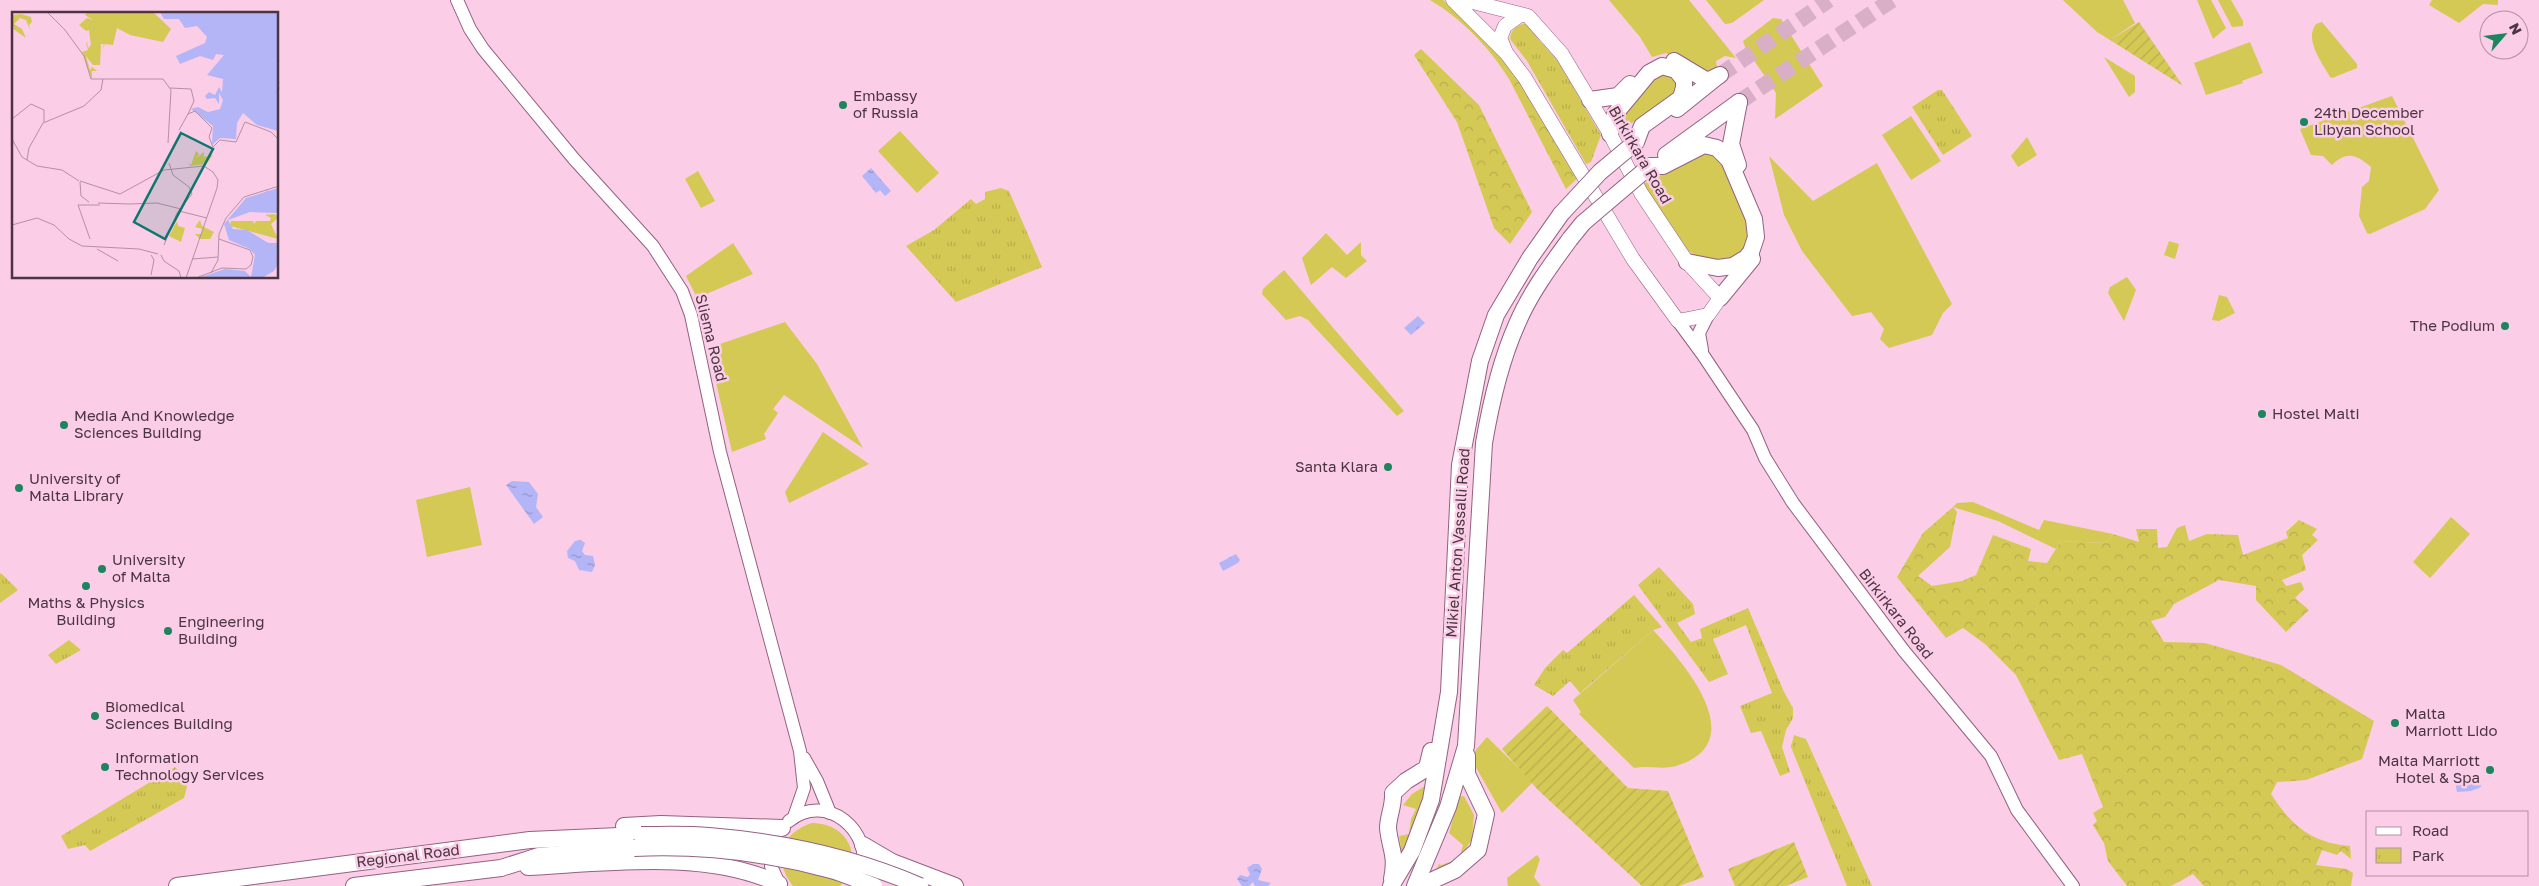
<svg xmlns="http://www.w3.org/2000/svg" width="2539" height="886" font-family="'Golos Text',sans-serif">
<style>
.grass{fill:#d5c955}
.forest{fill:url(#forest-crowns)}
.park{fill:url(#park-tufts)}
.garden{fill:url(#garden-furrows)}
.water{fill:url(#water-ripples)}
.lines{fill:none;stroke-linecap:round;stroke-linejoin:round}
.highway-tunnel{stroke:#d8afc6;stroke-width:16;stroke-dasharray:16 8;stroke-linecap:butt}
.secondary-casing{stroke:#946180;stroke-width:14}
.primary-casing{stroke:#946180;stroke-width:15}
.highway-casing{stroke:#946180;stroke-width:18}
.secondary{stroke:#fff;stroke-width:12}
.primary{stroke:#fff;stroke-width:14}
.highway{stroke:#fff;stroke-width:16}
.highway-bridge-casing{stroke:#946180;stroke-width:18;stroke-linecap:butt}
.highway-bridge{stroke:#fff;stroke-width:16}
.poi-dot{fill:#1d845e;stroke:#fbcde7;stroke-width:2}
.labels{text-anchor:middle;stroke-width:5;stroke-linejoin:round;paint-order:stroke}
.poi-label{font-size:15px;fill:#4b3542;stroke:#fbcde7;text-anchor:start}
.street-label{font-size:15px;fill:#4b3542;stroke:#fbcde7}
.inset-river{fill:none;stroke:#b4b5f7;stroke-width:2.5}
.inset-road{fill:none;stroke:#b590a5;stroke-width:1}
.view{fill:#0f766e;fill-opacity:0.15;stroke:#0f766e;stroke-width:2.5}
.inset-edge{fill:none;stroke:#4b3542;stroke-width:2.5}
</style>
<defs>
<pattern id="forest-crowns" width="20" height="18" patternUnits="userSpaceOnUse" patternTransform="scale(1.25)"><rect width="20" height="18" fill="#d5c955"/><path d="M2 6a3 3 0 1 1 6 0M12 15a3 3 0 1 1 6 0" fill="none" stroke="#b8ad4b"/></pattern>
<pattern id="park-tufts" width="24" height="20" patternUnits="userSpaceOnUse" patternTransform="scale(1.25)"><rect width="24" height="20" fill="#d5c955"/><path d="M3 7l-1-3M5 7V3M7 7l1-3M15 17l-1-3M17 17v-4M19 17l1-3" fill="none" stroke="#b8ad4b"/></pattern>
<pattern id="garden-furrows" width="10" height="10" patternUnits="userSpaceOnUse" patternTransform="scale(1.25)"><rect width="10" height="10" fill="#d5c955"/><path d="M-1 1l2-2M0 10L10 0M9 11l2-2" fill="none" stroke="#b8ad4b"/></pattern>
<pattern id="water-ripples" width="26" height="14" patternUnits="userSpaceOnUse" patternTransform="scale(1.25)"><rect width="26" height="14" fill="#b4b5f7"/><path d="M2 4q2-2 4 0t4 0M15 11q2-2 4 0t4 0" fill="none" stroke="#9494ca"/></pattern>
</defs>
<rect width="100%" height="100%" fill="#fbcde7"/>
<g class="grass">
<path d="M1430 0H1443L1473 23 1516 73 1509 79C1490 48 1462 19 1430 0Z"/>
<polygon points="1609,0 1689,0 1736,58 1725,56 1716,61 1717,68 1705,77 1666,53 1652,57 1640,37"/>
<polygon points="1706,0 1764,0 1732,23 1725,24"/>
<polygon points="2063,0 2123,0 2135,23 2110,40 2097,32"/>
<polygon points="2197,0 2211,0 2226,28 2213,39"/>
<polygon points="2218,0 2231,0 2243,21 2243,26 2232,27"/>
<polygon points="2432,0 2498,0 2498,5 2483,4 2459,23 2429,5"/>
<polygon points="1773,18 1781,19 1823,86 1775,119 1776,93 1745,47 1743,41"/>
<path d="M2322 22 2357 64V68L2332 78 2330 77C2322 62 2304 40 2316 24Z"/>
<polygon points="2250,42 2263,73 2242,81 2243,83 2206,95 2194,63"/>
<polygon points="2104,57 2135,76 2135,92 2129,97"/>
<polygon points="1661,70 1678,79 1675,94 1630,124 1622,138 1621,121 1652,76"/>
<path d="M2392 96 2439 190 2425 209 2370 234 2367 233 2359 216 2362 187 2369 181 2371 167C2357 155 2347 150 2332 165L2323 156 2311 155 2300 129Z"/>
<polygon points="1911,116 1941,161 1911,180 1882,135"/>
<polygon points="900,131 939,173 917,193 878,151"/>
<polygon points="2027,137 2037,155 2018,167 2011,156"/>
<polygon points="1700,152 1717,156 1723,164 1747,225 1748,236 1744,250 1723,264 1707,262 1688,251 1643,184 1684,164"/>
<polygon points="1769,156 1813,201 1877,163 1952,304 1943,313 1932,335 1889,348 1880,339 1884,329 1871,312 1852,316 1802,251 1784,215"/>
<polygon points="698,171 715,201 701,208 685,179"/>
<polygon points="1326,233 1347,255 1361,242 1361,255 1367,261 1346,278 1332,267 1311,285 1302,258"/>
<polygon points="2169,241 2179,244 2175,259 2164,255"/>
<polygon points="733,243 753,274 697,298 686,276"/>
<polygon points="1284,270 1404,411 1397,416 1308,320 1300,316 1286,320 1262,294 1263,289"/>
<polygon points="2127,277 2136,290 2124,321 2108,293 2110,287"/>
<polygon points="2219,295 2227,297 2235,313 2219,321 2212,320"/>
<polygon points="785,322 817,364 863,448 784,395 773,409 778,413 764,434 766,439 732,452 708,348"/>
<polygon points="823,432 869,464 789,503 785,492"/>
<polygon points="470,487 482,545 427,557 416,500"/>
<polygon points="1973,502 2039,530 2044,520 2113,534 2106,543 2061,541 2056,549 1998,521 1953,507 1957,503"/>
<polygon points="2451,517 2470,534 2430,578 2413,562"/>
<path d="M1653 630C1683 662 1754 742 1676 766 1662 770 1648 765 1634 768L1579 714 1581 712 1573 700Z"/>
<polygon points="1487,737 1533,782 1502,813 1474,764 1475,751"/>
<polygon points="1428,784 1422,812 1402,855 1398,849 1401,848 1399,836 1409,834 1411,819 1416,809 1403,805 1412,794"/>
<polygon points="1464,796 1474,815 1472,839 1455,866 1435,872 1439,864 1441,865 1459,859 1463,845 1449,833 1459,797"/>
<path d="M812 823C848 823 865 858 840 886H793C773 861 780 833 812 823Z"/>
<polygon points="1537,855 1540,859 1534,877 1541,886 1508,886 1507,878"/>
</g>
<g class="forest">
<polygon points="1421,49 1479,105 1532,212 1510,244 1494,228 1457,122 1414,55"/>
<polygon points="1516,73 1578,178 1566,189 1509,79"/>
<path d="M1953 507 1957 512 1950 547 1918 576 1932 586 1962 581 1976 575 1993 535 2031 549 2028 561 2047 563 2061 541 2106 543 2113 534 2139 542 2136 529H2157L2158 548 2167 547 2177 528 2185 525 2189 541 2207 534 2238 535 2243 555 2288 538 2286 532 2299 520 2317 529 2312 535 2318 540 2302 555 2306 570 2282 580 2286 586 2301 582 2304 589 2295 598 2309 610 2286 632 2256 600V586L2219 580 2174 604 2165 617 2151 621 2164 642 2205 643 2281 665 2374 721 2362 759 2306 780 2277 782 2271 794C2292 826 2311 843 2350 846L2351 859 2341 851 2337 855 2322 850 2316 865 2347 869 2353 873 2351 886H2204L2193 874 2171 886H2127L2108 861 2104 843 2093 825 2097 821 2093 813 2103 807 2082 754 2059 760 2016 675 1985 644 1963 628 1946 638 1897 577 1923 533Z"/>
</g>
<g class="park">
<path d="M1522 24H1530L1538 32 1537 38 1558 61 1601 135 1591 162 1586 164 1527 61 1510 39C1511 31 1514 27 1522 24Z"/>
<polygon points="1938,90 1942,90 1972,136 1943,155 1912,107"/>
<polygon points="1001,188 1009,191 1042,267 956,302 906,246 934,230 971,199 976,204 985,199 985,192"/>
<polygon points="1659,567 1693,604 1695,614 1677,623 1691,642 1702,638 1700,629 1748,608 1784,692 1793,708 1793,718 1786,730 1782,747 1790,772 1780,776 1761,731 1751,733 1740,706 1772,693 1746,625 1713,639 1728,674 1709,682 1638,585"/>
<polygon points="1,573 18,590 0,603 0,574"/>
<polygon points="1634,595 1662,627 1653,630 1580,693 1570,681 1553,696 1534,685 1545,668 1563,650 1567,653"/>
<polygon points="69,640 81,650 56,664 48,655"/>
<polygon points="1794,735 1806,739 1872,886 1847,886 1791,747"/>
<polygon points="175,767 186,778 187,787 184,798 90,851 85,845 68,849 61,836"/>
</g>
<g class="garden">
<polygon points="2139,22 2183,86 2110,40"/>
<polygon points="1547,706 1628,788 1668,791 1704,877 1679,886 1642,886 1538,790 1502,749"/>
<polygon points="1794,842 1808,877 1786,886 1735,886 1728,869"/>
</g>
<g class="water">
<polygon points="871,168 891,191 885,196 880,190 876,193 862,176"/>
<polygon points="1418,316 1425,323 1411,335 1404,328"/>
<polygon points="512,481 529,482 538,494 536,507 543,517 534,524 506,485"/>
<polygon points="581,540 585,543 582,551 585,555 593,556 595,565 592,572 579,570 575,561 568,558 567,551 575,541"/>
<polygon points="1236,554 1240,560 1238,563 1223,571 1219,563"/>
<polygon points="2479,776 2481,787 2471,791 2457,792 2455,782 2463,778"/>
<polygon points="1253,864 1259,864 1262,869 1258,880 1271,883 1268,886 1255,886 1253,882 1249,886 1242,886 1237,879 1240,875 1248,877 1250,874 1247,868"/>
</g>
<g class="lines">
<g class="highway-tunnel">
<polyline points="1720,75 1829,0"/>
<polyline points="1739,102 1892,0"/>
</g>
<defs>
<g id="secondary">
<polyline points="457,0 470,29 483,49 574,159 653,246 682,291 691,315 720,452 800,751 804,788 794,817"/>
<polyline points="1678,321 1703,355 1753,430 1765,458 1793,503 1904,651 1991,756 2017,810 2073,886"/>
<polyline points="1702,350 1699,333 1708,315"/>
<polyline points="804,758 817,781 830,813"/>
<path d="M789 821C826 791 874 831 862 874"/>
<polyline points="772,848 771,866 780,886"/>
</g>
<g id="primary">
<polyline points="1453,0 1507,54 1525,78 1633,259 1678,321 1708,315 1720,298 1687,262 1641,193 1610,134 1562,54 1528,16 1465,0"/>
<polyline points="1505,50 1500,38 1505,26 1520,15"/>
</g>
<g id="highway">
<polyline points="1674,61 1704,79 1709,80 1720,75"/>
<polyline points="1590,100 1618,96 1630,84"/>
<polyline points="1677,109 1718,76"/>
<polyline points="1610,134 1615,114 1649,73 1662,66 1676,70 1684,80 1684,87 1681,98 1642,126 1636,142"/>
<polyline points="1666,155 1739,102"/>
<polyline points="1738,165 1731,144 1739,102"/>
<polyline points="1650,166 1663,166 1704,145 1717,148 1729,160 1754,219 1756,237 1751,252 1746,258 1733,266 1718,268 1687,262"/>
<polyline points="1720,298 1752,259"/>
<polyline points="624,826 661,824 782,828"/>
<polyline points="863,845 892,862 955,886"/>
<path d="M528 867C606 863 707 849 779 884"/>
<path d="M1392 879C1397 855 1390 849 1388 828 1388 817 1394 805 1393 793L1406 781 1427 768 1431 751"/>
<polyline points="177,886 530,840 641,835"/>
<polyline points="354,886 501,868 539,856 634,848"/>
<polyline points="1391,886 1412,851 1431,800 1449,692 1460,465 1480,361 1496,315 1530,258 1561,214"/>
<path d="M1415 886 1448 807 1466 746 1484 443C1491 402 1500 362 1517 324 1530 293 1551 265 1570 239"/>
<polyline points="1420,886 1455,870 1478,850 1486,814 1467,774 1467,756"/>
</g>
</defs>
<use href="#secondary" class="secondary-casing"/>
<use href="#primary" class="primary-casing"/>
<use href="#highway" class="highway-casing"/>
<use href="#secondary" class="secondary"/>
<use href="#primary" class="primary"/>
<use href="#highway" class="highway"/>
<defs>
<g id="highway-bridge">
<polyline points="1561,214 1600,172 1636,142"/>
<polyline points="1570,239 1583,223 1650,166"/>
<path d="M641 835C664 835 687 834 709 836 782 842 853 857 920 886"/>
<path d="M634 848C699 845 768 853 831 870 846 874 860 881 874 886"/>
</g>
</defs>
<use href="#highway-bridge" class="highway-bridge-casing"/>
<use href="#highway-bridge" class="highway-bridge"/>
</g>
<g class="poi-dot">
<circle cx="843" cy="105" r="5"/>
<circle cx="2304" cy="122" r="5"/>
<circle cx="2505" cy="326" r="5"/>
<circle cx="2262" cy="414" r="5"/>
<circle cx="64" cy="425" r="5"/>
<circle cx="1388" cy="467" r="5"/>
<circle cx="19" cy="488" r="5"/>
<circle cx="102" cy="569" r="5"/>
<circle cx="86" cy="586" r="5"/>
<circle cx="168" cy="631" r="5"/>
<circle cx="95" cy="716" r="5"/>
<circle cx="2395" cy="723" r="5"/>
<circle cx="105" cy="767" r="5"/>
<circle cx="2490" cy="770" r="5"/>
</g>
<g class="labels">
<g class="poi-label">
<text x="853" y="101">Embassy<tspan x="853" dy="17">of Russia</tspan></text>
<text x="2314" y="118">24th December<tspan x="2314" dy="17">Libyan School</tspan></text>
<text x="2495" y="331" text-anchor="end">The Podium</text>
<text x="2272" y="419">Hostel Malti</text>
<text x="74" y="421">Media And Knowledge<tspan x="74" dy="17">Sciences Building</tspan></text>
<text x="1378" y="472" text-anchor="end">Santa Klara</text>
<text x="29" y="484">University of<tspan x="29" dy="17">Malta Library</tspan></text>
<text x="112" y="565">University<tspan x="112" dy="17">of Malta</tspan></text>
<text x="86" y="608" text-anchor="middle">Maths &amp; Physics<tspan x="86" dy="17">Building</tspan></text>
<text x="178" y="627">Engineering<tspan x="178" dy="17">Building</tspan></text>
<text x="105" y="712">Biomedical<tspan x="105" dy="17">Sciences Building</tspan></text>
<text x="2405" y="719">Malta<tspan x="2405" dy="17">Marriott Lido</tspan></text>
<text x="115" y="763">Information<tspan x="115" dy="17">Technology Services</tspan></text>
<text x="2480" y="766" text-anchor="end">Malta Marriott<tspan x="2480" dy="17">Hotel &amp; Spa</tspan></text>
</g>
<g class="street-label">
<text transform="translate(1640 155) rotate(60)" y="5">Birkirkara Road</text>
<text transform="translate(711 338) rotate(76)" y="5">Sliema Road</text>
<text transform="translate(1458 543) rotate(-86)" y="5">Mikiel Anton Vassalli Road</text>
<text transform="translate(1896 614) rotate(52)" y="5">Birkirkara Road</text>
<text transform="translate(408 856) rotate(-7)" y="5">Regional Road</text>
</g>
</g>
<g transform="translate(12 12)">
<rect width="266" height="266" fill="#fbcde7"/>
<path d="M75 0H141L159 17 151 30 118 23 105 16 101 33 93 32 90 38 92 32H89L88 53H81L74 44 78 58 80 55 85 59H80V68L70 40 76 38 74 31 75 30 76 36 79 33 77 18 74 19 67 13 75 6 81 8 73 3ZM262 202 266 204V206L259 212 266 227 218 214 219 209H241L242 212 244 209H258L259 206 253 203ZM188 208 190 214 202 220 198 227H188L183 222H189L191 217 183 215ZM165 209 166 214 173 216 169 230 157 224Z" fill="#d5c955"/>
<path d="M9 2 19 5 20 10 17 13 18 18 14 8 8 6 2 12 10 17 14 26 0 16 1 3ZM184 139 187 142 184 146 192 140V145L201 143 194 152 178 154 176 151 179 153Z" fill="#d5c955"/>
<path d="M148 0H266V119L245 113 231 101 225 111 224 127 208 126 200 133 201 114 179 97 186 95 196 100 208 97 211 88 207 81V92L203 86 195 87 193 84 197 80 203 83 207 75 210 80 211 67 195 63 212 43 204 42 201 48 188 44 168 52 164 44 193 31 195 25 185 14 173 16 167 7H152ZM266 176V201L238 200 216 208 221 217 235 218 256 231H266V252L262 259 250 266H186L213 257 233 259 239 265 243 243 238 237 217 228 212 212 234 186Z" fill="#b4b5f7"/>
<path class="inset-river" d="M202 0 267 77M205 0 267 71M216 0 267 50M255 179 258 188 267 193M255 179 267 191M240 266 245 259 248 243 245 230 267 234M243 266 267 246"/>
<path class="inset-road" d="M35 0 53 18 72 44 79 67H151L159 78 156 131M158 76 179 77 182 89 176 102M0 107 19 92 32 98V110M167 118 176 102 183 99 200 116 197 125 201 135 208 128 224 130 233 110 259 120 267 128M0 127 10 145 25 154 50 158 67 169M15 148 17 136 31 111 72 94 89 78 91 67M68 169 108 182 152 158 192 154 201 160 206 168 205 176 174 266M68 170 69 184 77 190M86 191 117 192M117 192 145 191 169 197M167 199 195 206M0 213 25 206 42 213 57 227 70 234 127 237 146 242M78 227 66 193H88M152 233 165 201 180 182 177 175 161 163 157 151M85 237 106 249M139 243 142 248 139 263M149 243 152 249 167 259 169 266M180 247 206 245M199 261 206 248 207 222 214 206 232 185 267 174M45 266H64M184 266 210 256 234 257 239 253 241 245 238 238 207 227"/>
<path class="view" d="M169 121 201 137 153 227 122 210Z"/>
<rect width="266" height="266" class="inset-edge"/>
</g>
<rect x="2366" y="811" width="162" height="65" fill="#fbcde7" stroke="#b590a5"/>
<rect x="2376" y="827" width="25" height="8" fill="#ffffff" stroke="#b590a5"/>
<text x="2412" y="836" font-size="15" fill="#4b3542">Road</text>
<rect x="2376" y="848" width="25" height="15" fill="url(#park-tufts)" stroke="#b590a5"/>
<text x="2412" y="861" font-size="15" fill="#4b3542">Park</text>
<g transform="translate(2504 35) rotate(62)"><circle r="24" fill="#fbcde7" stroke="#b590a5"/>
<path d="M0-4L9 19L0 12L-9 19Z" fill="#1d845e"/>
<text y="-8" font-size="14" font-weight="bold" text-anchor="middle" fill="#4b3542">N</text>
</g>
</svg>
